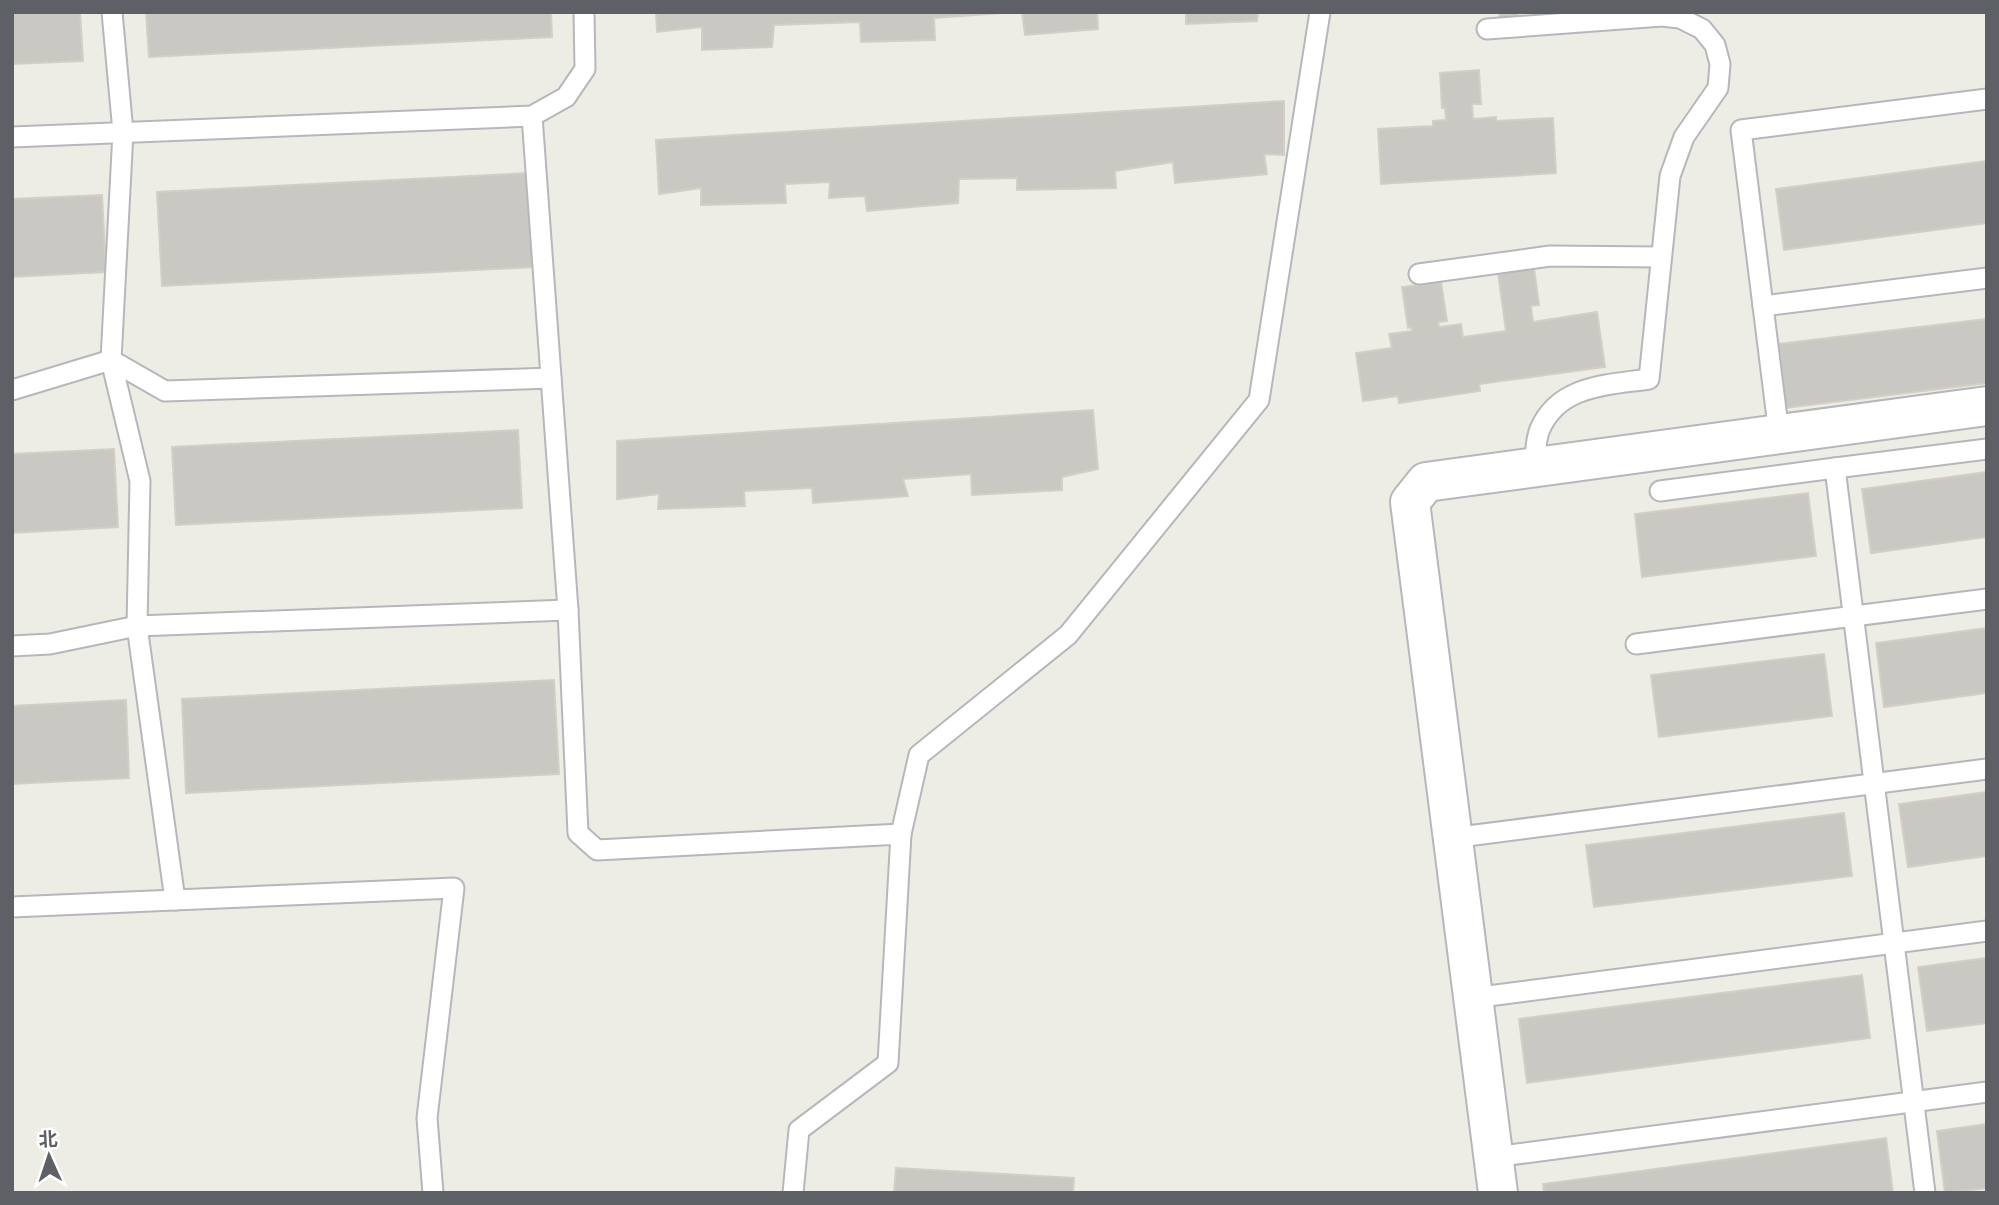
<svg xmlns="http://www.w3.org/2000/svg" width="1999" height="1205" font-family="Lato,'Noto Sans SC',sans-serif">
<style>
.building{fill:#cac8c2;stroke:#d3cfc4;stroke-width:2}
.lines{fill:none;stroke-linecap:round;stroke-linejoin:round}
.lane-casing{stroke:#b6b7bb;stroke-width:23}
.street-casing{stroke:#b6b7bb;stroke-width:42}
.lane{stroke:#fff;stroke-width:19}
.street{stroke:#fff;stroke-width:38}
</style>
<rect width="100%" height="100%" fill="#eeede5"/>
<g class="building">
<polygon points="12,12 80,12 83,61 12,64"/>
<polygon points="146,12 551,12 552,37 149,57"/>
<polygon points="656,12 1016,12 934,18 935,40 861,42 860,22 774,25 772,47 702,50 702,27 657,32"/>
<polygon points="1022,12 1097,12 1098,29 1025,35"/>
<polygon points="1186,12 1258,12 1257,21 1186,24"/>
<polygon points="1499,12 1518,12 1518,16 1500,18"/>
<polygon points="1479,70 1481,104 1472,104 1473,119 1496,117 1496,121 1553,118 1556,173 1381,184 1378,129 1433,126 1433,121 1446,120 1445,108 1442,108 1440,73"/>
<polygon points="1284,101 1284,155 1264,154 1267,174 1175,183 1173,162 1115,171 1116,188 1017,190 1017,178 959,179 958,203 867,211 865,196 829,198 830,182 785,184 786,203 701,205 701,188 659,194 656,140"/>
<polygon points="1987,161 1987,223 1784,250 1776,189"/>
<polygon points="530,173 535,267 162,286 157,192"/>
<polygon points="102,195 106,272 12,277 12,199"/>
<polygon points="1534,268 1539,305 1531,306 1533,322 1597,312 1605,367 1479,384 1480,391 1399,403 1398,396 1363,401 1356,353 1392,348 1389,334 1412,331 1411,327 1408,328 1402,287 1441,282 1447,321 1438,322 1439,327 1461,324 1463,337 1506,331 1498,273"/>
<polygon points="1987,319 1987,383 1786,408 1779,344"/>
<polygon points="1093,410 1098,469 1062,477 1062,490 972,495 971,474 903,479 908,496 813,503 812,488 744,491 745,506 658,509 659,494 617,499 617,441"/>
<polygon points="518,430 522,508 176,525 172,447"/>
<polygon points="114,449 118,527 12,533 12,454"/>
<polygon points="1987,472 1987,537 1871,553 1862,489"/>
<polygon points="1808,493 1816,556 1642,577 1635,514"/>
<polygon points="1987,628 1987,693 1884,707 1876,643"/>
<polygon points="1824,654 1832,716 1659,737 1651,675"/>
<polygon points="554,680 559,774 186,793 182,699"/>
<polygon points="126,700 129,778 12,784 12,706"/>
<polygon points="1987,792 1987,856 1908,867 1899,804"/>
<polygon points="1844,813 1852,876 1594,907 1586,845"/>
<polygon points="1987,958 1987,1023 1927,1031 1918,967"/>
<polygon points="1862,975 1870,1038 1527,1083 1519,1019"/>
<polygon points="1987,1124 1987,1188 1945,1193 1937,1131"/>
<polygon points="1886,1138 1893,1193 1544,1193 1543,1184"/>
<polygon points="896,1168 1074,1178 1073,1193 894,1193"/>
</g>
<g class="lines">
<defs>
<g id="lane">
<polyline points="112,12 123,132 111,360 140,481 137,626 175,900"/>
<path d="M1487 29 1662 16 1680 18 1702 29 1715 45 1720 64 1718 88 1684 137 1670 176 1649 379C1607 385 1559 385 1540 429 1535 440 1536 456 1534 467"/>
<polyline points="532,116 568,610 578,833 597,850 901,834 888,1063 799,1130 793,1193"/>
<polyline points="12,137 532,116 566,97 585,69 584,12"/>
<polyline points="1419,274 1550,256 1661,257"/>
<polyline points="1763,306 1987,278"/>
<polyline points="12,390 111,360 165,391 551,378"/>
<polyline points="1779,434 1741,130 1987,99"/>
<polyline points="1660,491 1835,468"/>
<polyline points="1636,644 1987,599"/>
<polyline points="12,646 50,644 137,626 568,610"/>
<polyline points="901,834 919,755 1068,635 1259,400 1320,12"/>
<polyline points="1452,838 1987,769"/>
<polyline points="12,907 454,888 427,1118 433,1193"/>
<polyline points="1473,998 1987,931"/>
<polyline points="1494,1157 1987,1092"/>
<polyline points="1925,1193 1835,468 1987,449"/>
</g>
<polyline id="street" points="1498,1193 1410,502 1426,482 1987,406"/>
</defs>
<use href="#lane" class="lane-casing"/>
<use href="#street" class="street-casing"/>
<use href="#lane" class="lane"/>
<use href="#street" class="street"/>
</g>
<rect width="1999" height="1205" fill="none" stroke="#5d6065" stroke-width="28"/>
<g transform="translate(49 1156) rotate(357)" stroke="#ffffff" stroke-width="5" paint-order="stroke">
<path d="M0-5L12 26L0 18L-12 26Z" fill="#5d6065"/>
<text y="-10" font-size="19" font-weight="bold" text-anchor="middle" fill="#5d6065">北</text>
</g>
</svg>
